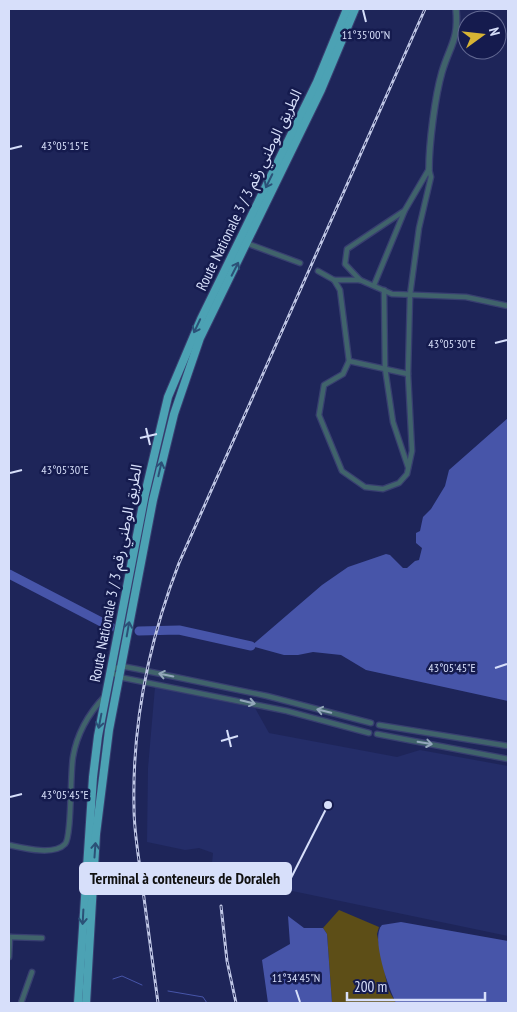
<svg xmlns="http://www.w3.org/2000/svg" width="517" height="1012" font-family="'PT Sans Narrow','Noto Sans Arabic',sans-serif">
<style>
.built{fill:#242d68}
.green{fill:#5d4e17}
.water{fill:#4755a9}
.lines{fill:none;stroke-linecap:round;stroke-linejoin:round}
.stream{stroke:#4755a9;stroke-width:1}
.river{stroke:#4755a9;stroke-width:9}
.minor-casing{stroke:#383f70;stroke-width:7}
.tertiary-casing{stroke:#383f70;stroke-width:8}
.trunk-casing{stroke:#383f70;stroke-width:10}
.minor{stroke:#40636b;stroke-width:4.5}
.tertiary{stroke:#40636b;stroke-width:5.5}
.trunk{stroke:#4ca2b4;stroke-width:8}
.rail-casing{stroke:#bfc6e5;stroke-width:3}
.rail{stroke:#151b4e;stroke-width:1;stroke-dasharray:4;stroke-linecap:butt}
.oneway{stroke:#2b5177}
.oneway2{stroke:#93a7ba}
.ticks{fill:none;stroke:#d7dffa;stroke-width:2}
.labels{text-anchor:middle;stroke-width:5;stroke-linejoin:round;paint-order:stroke}
.street-label{font-size:15px;fill:#d7dffa;stroke:#151b4e}
.ticks-label{font-size:12px;text-anchor:middle;fill:#d7dffa;stroke:#151b4e;stroke-width:5;stroke-linejoin:round;paint-order:stroke}
.leader{fill:none;stroke:#d7dffa;stroke-width:2}
.callout-dot{fill:#d7dffa;stroke:#151b4e;stroke-width:2}
.callout{fill:#d7dffa;stroke:#d7dffa;stroke-width:2}
.callout-label{font-size:16px;text-anchor:middle;font-weight:bold;fill:#111}
</style>
<rect width="100%" height="100%" fill="#1e2559"/>
<polygon class="built" points="155,687 255,708 269,733 397,757 420,750 508,766 508,936 211,874 213,853 199,848 185,850 147,842 148,768"/>
<polygon class="green" points="339,910 379,927 377,934 388,989 396,1003 332,1003 327,934 323,928"/>
<g class="water">
<polygon points="508,418 508,701 366,670 341,655 313,652 298,655 284,655 251,646 322,585 348,567 386,554 390,555 403,568 407,568 415,561 419,560 422,548 416,543 416,533 420,531 423,517 431,509 445,486 449,470"/>
<polygon points="288,916 304,928 323,928 327,934 332,1003 268,1003 262,960 290,944"/>
<path d="M401 922 508 941V1003H396C389 990 370 936 382 925Z"/>
</g>
<g class="lines">
<g class="stream">
<polyline points="113,979 122,976 142,985"/>
<polyline points="168,991 203,997 207,1003"/>
</g>
<g class="river">
<polyline points="9,574 111,627"/>
<polyline points="139,631 179,630 251,646"/>
</g>
<defs>
<g id="minor">
<polyline points="246,243 300,263"/>
<polyline points="318,271 334,280 340,290 349,361 343,374 324,385 319,415 342,471 365,487 383,489 399,483 407,474 412,451 408,374 410,295 419,228 431,177 429,169"/>
<polyline points="334,280 360,280 392,294 466,297 508,306"/>
<polyline points="360,280 345,264 347,249 404,211"/>
<polyline points="374,285 405,210 429,169"/>
<polyline points="384,290 385,368 393,422 408,467"/>
<polyline points="349,361 408,374"/>
<polyline points="111,670 121,666 137,669 267,696 371,723"/>
<polyline points="110,671 119,677 287,711 369,733"/>
<polyline points="379,725 508,746"/>
<polyline points="377,734 508,759"/>
<path d="M9 845C23 848 54 856 65 844 72 837 70 773 73 757 77 733 88 714 105 696"/>
<polyline points="9,937 42,938"/>
<polyline points="9,957 10,937"/>
<polyline points="21,1003 32,972"/>
</g>
<path id="tertiary" d="M429 169C429 144 435 96 442 72 450 45 459 40 456 9"/>
<g id="trunk">
<polyline points="78,1003 93,777 98,736 145,494 168,397 201,319 317,82 347,9"/>
<polyline points="86,1003 96,834 109,730 153,500 174,414 200,338 321,90 355,9"/>
</g>
</defs>
<use href="#minor" class="minor-casing"/>
<use href="#tertiary" class="tertiary-casing"/>
<use href="#trunk" class="trunk-casing"/>
<use href="#minor" class="minor"/>
<use href="#tertiary" class="tertiary"/>
<use href="#trunk" class="trunk"/>
<defs>
<g id="rail">
<polyline points="221,906 227,961 236,1003"/>
<path d="M158 1003C153 963 147 923 142 883 139 858 134 833 134 808 132 724 149 641 179 563L425 9"/>
</g>
</defs>
<use href="#rail" class="rail-casing"/>
<use href="#rail" class="rail"/>
</g>
<defs><path id="oneway-shaft" d="M-6 0H5M1.5-3L5.5 0L1.5 3" fill="none" stroke-width="1.6" stroke-linecap="round" stroke-linejoin="round" transform="scale(1.25)"/></defs>
<g class="oneway">
<use href="#oneway-shaft" transform="translate(269 181) rotate(116)"/>
<use href="#oneway-shaft" transform="translate(235 269) rotate(-63)"/>
<use href="#oneway-shaft" transform="translate(197 326) rotate(115)"/>
<use href="#oneway-shaft" transform="translate(160 469) rotate(-77)"/>
<use href="#oneway-shaft" transform="translate(128 629) rotate(-80)"/>
<use href="#oneway-shaft" transform="translate(100 721) rotate(101)"/>
<use href="#oneway-shaft" transform="translate(95 850) rotate(-86)"/>
<use href="#oneway-shaft" transform="translate(83 917) rotate(93)"/>
</g>
<g class="oneway2">
<use href="#oneway-shaft" transform="translate(166 675) rotate(-169)"/>
<use href="#oneway-shaft" transform="translate(248 702) rotate(13)"/>
<use href="#oneway-shaft" transform="translate(324 711) rotate(-166)"/>
<use href="#oneway-shaft" transform="translate(425 743) rotate(9)"/>
</g>
<path class="ticks" d="M363 10 366 22M10 149 22 146M495 343 507 340M146 428 150 445M140 438 157 434M10 473 22 470M495 668 507 664M227 730 231 747M221 741 238 736M10 797 22 794M296 990 300 1002"/>
<g class="labels">
<g class="street-label">
<text transform="translate(249 190) rotate(-64)" y="5">Route Nationale 3 / الطريق الوطني رقم 3</text>
<text transform="translate(116 573) rotate(-79)" y="5">Route Nationale 3 / الطريق الوطني رقم 3</text>
</g>
</g>
<g class="ticks-label">
<text x="366" y="39">11°35'00"N</text>
<text x="65" y="150">43°05'15"E</text>
<text x="452" y="348">43°05'30"E</text>
<text x="65" y="474">43°05'30"E</text>
<text x="452" y="672">43°05'45"E</text>
<text x="65" y="799">43°05'45"E</text>
<text x="296" y="982">11°34'45"N</text>
</g>
<path class="leader" d="M328 805L291 878"/>
<circle class="callout-dot" cx="328" cy="805" r="5"/>
<rect class="callout" x="80" y="863" width="211" height="31" rx="5"/>
<g class="callout-label">
<text x="185" y="884">Terminal à conteneurs de Doraleh</text>
</g>
<rect width="517" height="1012" fill="none" stroke="#d7dffa" stroke-width="20"/>
<g transform="translate(482 35) rotate(75)"><circle r="24" fill="#151b4e" stroke="#636993"/>
<path d="M0-4L9 19L0 12L-9 19Z" fill="#d7b434"/>
<text y="-8" font-size="14" font-weight="bold" text-anchor="middle" fill="#d7dffa">N</text>
</g>
<path d="M347 992v8h138v-8" fill="none" stroke="#d7dffa" stroke-width="2.5"/>
<text x="354" y="992" font-size="15" fill="#d7dffa" stroke="#151b4e" stroke-width="4" paint-order="stroke">200 m</text>
</svg>
